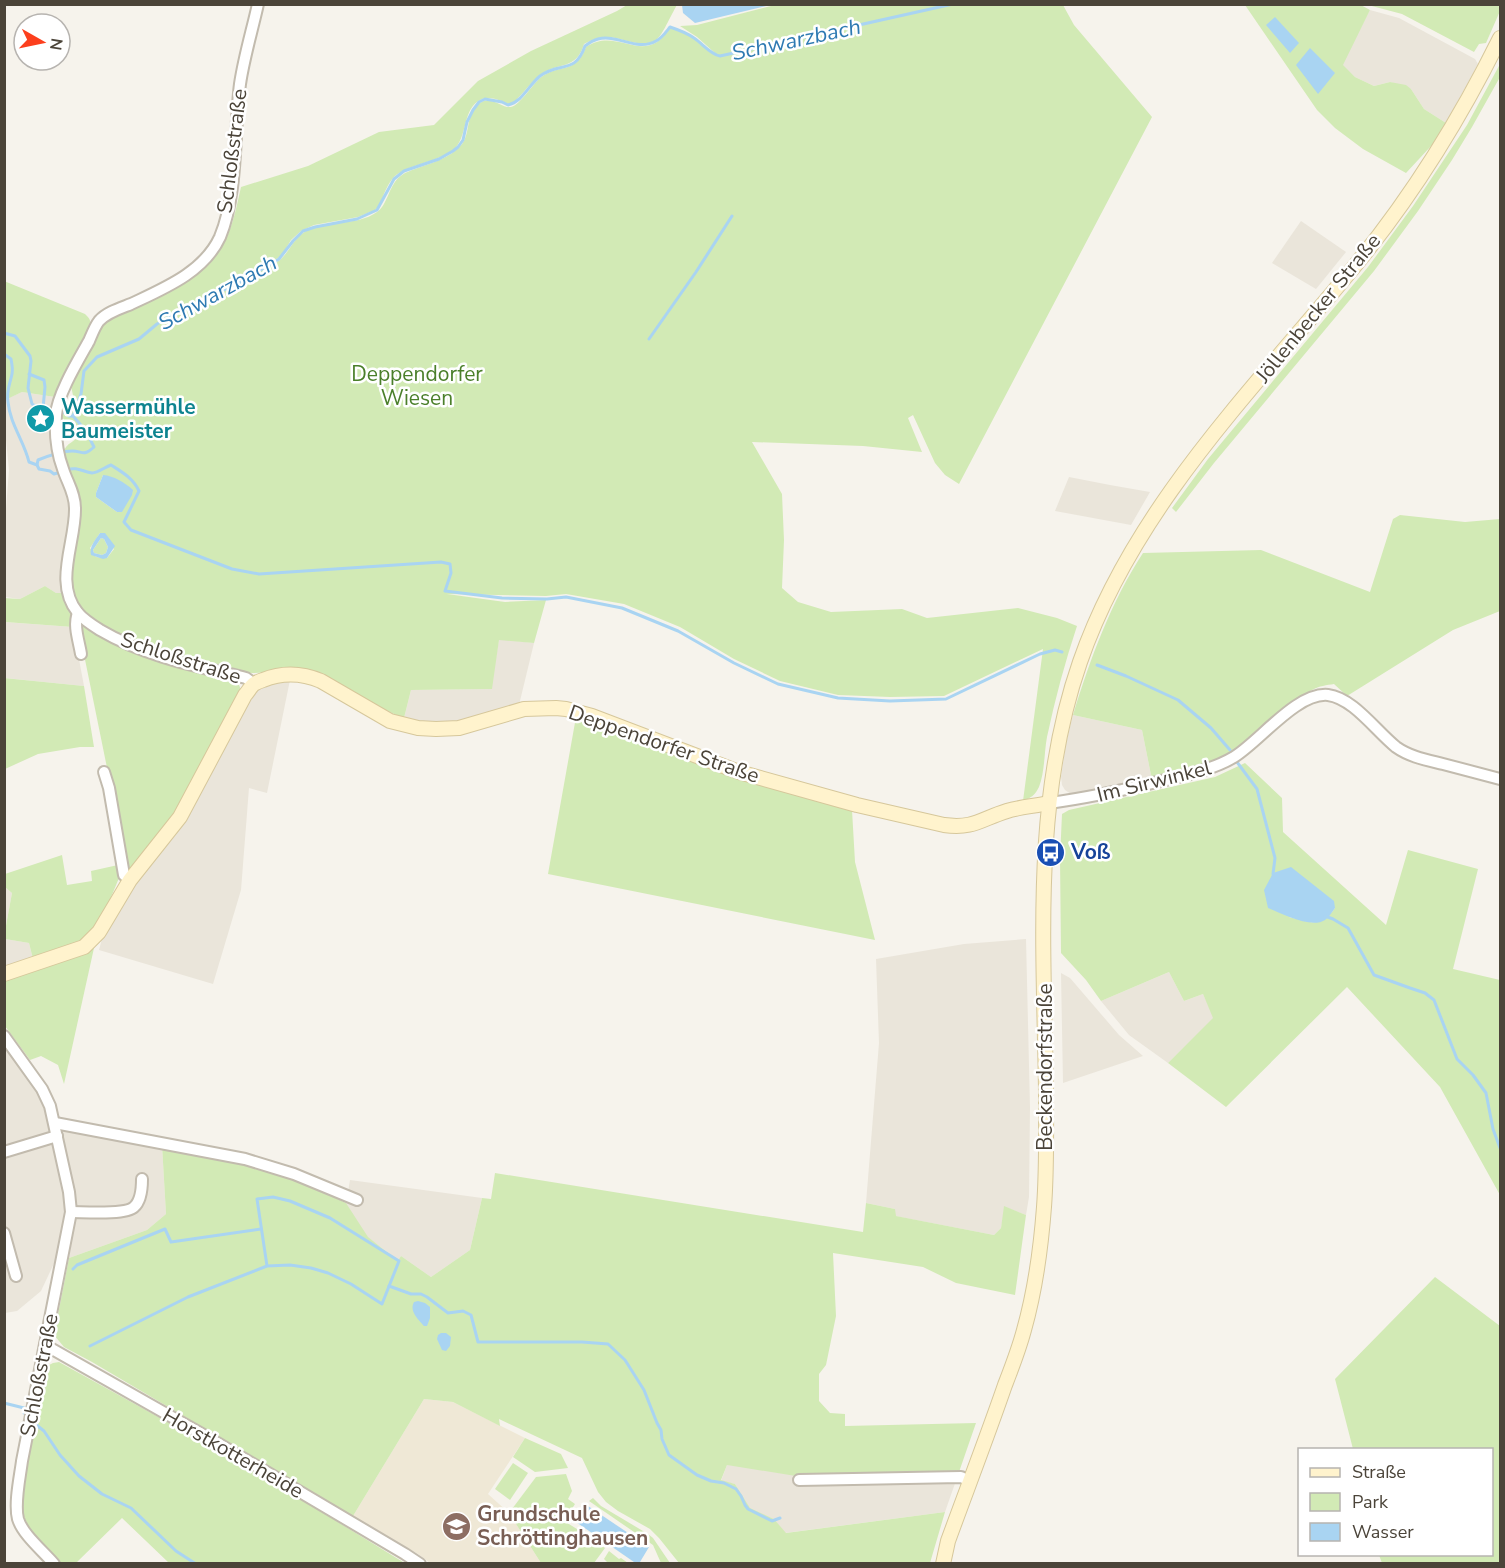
<svg xmlns="http://www.w3.org/2000/svg" width="1505" height="1568" font-family="'Nunito Sans',sans-serif">
<style>
.residential{fill:#eae5da}
.education{fill:#efe8d6}
.green{fill:#d2eab5;fill-rule:evenodd}
.water{fill:#a9d4f2;fill-rule:evenodd}
.lines{fill:none;stroke-linecap:round;stroke-linejoin:round}
.stream{stroke:#a9d4f2;stroke-width:3}
.street-casing{stroke:#c2bbae;stroke-width:14}
.secondary-casing{stroke:#d6c79b;stroke-width:16}
.street{stroke:#fff;stroke-width:10}
.secondary{stroke:#fff3cd;stroke-width:14}
.labels{text-anchor:middle;stroke-width:5;stroke-linejoin:round;paint-order:stroke}
.street-label{font-size:21px;fill:#4b4439;stroke:#fff}
.park-label{font-size:21px;fill:#4a7f2a;stroke:#fff}
.culture-label{font-size:21px;font-weight:bold;fill:#0d838f;stroke:#fff;text-anchor:start}
.transit-label{font-size:21px;font-weight:bold;fill:#164399;stroke:#fff;text-anchor:start}
.education-label{font-size:21px;font-weight:bold;fill:#785e54;stroke:#fff;text-anchor:start}
.water-label{font-size:22px;font-style:italic;fill:#2e7ab2;stroke:#fff}
</style>
<rect width="100%" height="100%" fill="#f6f3ec"/>
<g class="residential">
<polygon points="1370,10 1399,18 1475,59 1478,64 1446,123 1424,109 1411,89 1390,82 1374,86 1355,77 1342,65"/>
<polygon points="1301,221 1346,252 1316,289 1272,263"/>
<polygon points="22,392 55,397 53,407 71,505 62,593 56,593 45,586 20,599 5,597 4,534 9,470 5,430 4,400"/>
<polygon points="1069,477 1110,485 1150,492 1131,525 1055,511"/>
<polygon points="4,622 73,627 84,686 5,678"/>
<polygon points="499,639 534,643 519,705 458,722 434,724 404,718 411,690 491,689"/>
<polygon points="290,680 267,793 249,788 241,890 213,984 99,950 103,935 134,883 175,836 185,820 232,728 248,704 259,689 278,682"/>
<polygon points="1073,715 1142,730 1152,780 1079,794 1071,794 1065,790 1062,785 1061,777 1066,743"/>
<polygon points="5,887 12,893 5,931"/>
<polygon points="5,939 29,943 33,959 5,969"/>
<polygon points="1026,939 1030,1107 1029,1197 1026,1215 1005,1207 1001,1228 994,1235 895,1216 895,1209 866,1203 879,1043 876,959 964,944"/>
<polygon points="1169,972 1184,1001 1203,994 1214,1018 1168,1063 1129,1035 1101,1001"/>
<polygon points="1061,973 1070,978 1119,1035 1143,1056 1063,1083"/>
<polygon points="4,1045 37,1091 45,1106 50,1123 64,1192 65,1215 57,1257 41,1291 17,1311 5,1313"/>
<polygon points="68,1128 162,1145 166,1214 147,1230 69,1258 76,1216 74,1192 62,1130"/>
<polygon points="350,1180 482,1198 470,1250 431,1277 401,1256 399,1261 367,1237 346,1204"/>
<polygon points="727,1465 959,1472 945,1512 785,1533 774,1519 750,1509 735,1484 721,1481"/>
</g>
<polygon class="education" points="424,1399 453,1402 525,1438 488,1494 509,1513 541,1563 430,1563 418,1554 353,1516"/>
<g class="green">
<polygon points="1359,4 1370,10 1343,65 1355,77 1374,86 1390,82 1406,85 1411,89 1424,109 1446,123 1432,145 1406,173 1363,149 1335,128 1317,110 1245,5"/>
<path d="M627 5H677C673 11 663 34 658 38 645 51 622 37 607 37 598 37 592 40 584 44 576 71 559 61 540 75 530 83 523 94 514 102L508 104C501 100 489 96 482 99 461 108 469 137 453 150 438 162 406 165 394 177 387 184 383 197 379 206L375 210 358 217 314 225 301 231 291 240 282 255 278 258 222 289 223 292 280 260C289 252 293 240 303 233 324 219 356 227 377 212 388 205 389 183 402 175 406 172 410 171 415 169 431 163 451 158 462 144 471 132 465 113 480 103 491 95 501 108 511 107 519 106 533 84 540 78 559 63 576 75 586 47 613 29 635 56 657 42 662 39 666 33 671 28 689 30 702 45 716 54L697 37 680 26 697 25 775 5H1063L1074 25 1152 117 959 484 945 475 935 463 913 415 908 418 922 452 863 446 752 442 782 494 784 540 782 588 798 602 831 612 902 609 927 618 1018 608 1057 618 1077 626C1065 662 1055 699 1047 737 1044 753 1045 771 1039 787 1035 795 1031 798 1023 801L1043 649 944 696 890 697 838 695 780 681 734 659 680 627 624 604 566 594 546 596 447 594 505 602 546 600 534 643 499 640 492 689 411 690 404 718C369 705 339 678 302 669 286 665 269 673 253 673 240 673 225 667 213 665 171 655 82 638 72 588 67 566 80 535 80 511 80 506 80 499 79 493 76 482 58 458 66 447 69 443 74 441 77 438 73 422 54 422 66 404H72L74 400 71 386 97 330 103 324C140 298 206 285 225 241 233 225 237 205 241 187L308 166 379 132 434 125 478 81 531 51 617 11ZM103 475 122 512H117L96 497V493ZM100 533 114 549 107 558 96 557 90 548Z"/>
<polygon points="1368,5 1500,5 1500,11 1486,43 1479,44 1474,52 1402,14"/>
<polygon points="1500,64 1500,77 1472,127 1452,160 1418,211 1374,271 1214,463 1176,512 1172,508 1208,459 1368,267 1413,206 1467,125"/>
<path d="M4 281 85 314C90 319 92 321 89 329L55 397 22 392 5 400Z"/>
<path d="M1400 515 1465 522 1500 519V611L1453 630 1347 696 1334 684C1327 685 1319 686 1312 690 1286 703 1268 730 1243 746 1215 764 1183 771 1152 780L1142 730 1073 715C1090 659 1111 602 1143 553L1261 550 1370 592 1393 519Z"/>
<polygon points="101,538 104,539 108,547 106,553 102,555 94,553 93,550"/>
<polygon points="45,586 56,593 62,593 72,615 73,627 5,622 4,598 20,599"/>
<polygon points="83,623 104,638 133,652 237,680 241,690 180,810 132,872 128,871 79,630 80,625"/>
<polygon points="4,678 84,686 94,747 80,747 38,754 5,769"/>
<polygon points="576,717 733,777 852,810 855,862 875,940 548,874"/>
<path d="M1245 763 1282 798 1283 832 1386 925 1408 850 1478 869 1453 969 1500 980V1195L1440 1087 1347 987 1226 1107 1168 1063 1213 1018 1203 994 1184 1001 1169 972 1101 1001 1086 980 1061 953 1060 858 1062 814 1069 810 1215 777ZM1335 908C1320 929 1311 922 1289 917Z"/>
<polygon points="62,855 67,885 92,881 91,871 118,865 119,878 109,902 89,937 77,944 33,959 29,943 5,939 5,931 12,893 5,887 5,874"/>
<polygon points="94,948 64,1084 58,1065 41,1056 30,1060 5,1026 4,980"/>
<polygon points="162,1145 256,1167 295,1180 324,1192 346,1203 368,1237 398,1261 401,1256 431,1277 470,1250 482,1198 491,1199 495,1173 863,1232 866,1203 895,1209 896,1216 994,1235 1001,1228 1004,1206 1026,1215 1015,1295 956,1283 923,1267 833,1253 836,1316 826,1365 819,1374 819,1401 830,1413 845,1414 845,1426 976,1423 959,1472 802,1477 727,1465 721,1480 735,1484 750,1508 774,1519 786,1533 945,1512 930,1563 679,1563 659,1538 650,1529 618,1511 606,1502 598,1492 582,1458 499,1419 500,1426 453,1402 424,1399 353,1516 92,1362 64,1347 54,1335 69,1258 147,1230 166,1214"/>
<polygon points="1435,1277 1500,1326 1500,1563 1382,1563 1379,1555 1492,1554 1492,1450 1353,1449 1335,1379"/>
<polygon points="59,1362 209,1445 333,1519 403,1562 402,1564 169,1563 122,1518 76,1563 59,1563 32,1533 21,1511 21,1493 25,1463 47,1366 53,1363"/>
<polygon points="525,1438 561,1454 568,1468 535,1472 513,1457"/>
<polygon points="513,1463 528,1473 510,1500 495,1489"/>
<polygon points="566,1474 572,1491 568,1499 575,1504 564,1521 585,1534 585,1536 605,1548 594,1563 541,1563 509,1513 536,1477"/>
<polygon points="593,1498 601,1506 648,1534 653,1538 670,1563 661,1563 653,1545 589,1501"/>
<polygon points="609,1551 619,1559 621,1558 628,1563 608,1563 604,1559"/>
</g>
<g class="water">
<polygon points="682,5 682,4 770,5 695,23 683,13"/>
<polygon points="1275,17 1299,43 1290,53 1266,25"/>
<polygon points="1310,48 1335,73 1318,94 1296,65"/>
<path d="M103 475C114 476 124 482 133 490L132 495 122 512H117L96 497V493Z"/>
<path d="M100 533H105L115 546 107 558 103 559 91 555C89 547 95 540 100 533ZM101 538 104 539 108 547 106 553 102 555 94 553 93 550Z"/>
<path d="M1291 867 1334 901 1335 908C1332 912 1329 917 1325 920 1311 929 1282 914 1268 908L1264 890 1273 873Z"/>
<path d="M418 1301 425 1303 430 1307V1318L427 1326H424C418 1319 409 1311 414 1302Z"/>
<polygon points="441,1333 446,1333 451,1337 450,1346 446,1351 442,1350 437,1339 438,1335"/>
<polygon points="588,1506 649,1547 640,1562 634,1562 576,1522"/>
</g>
<g class="lines">
<g class="stream">
<polyline points="4,333 15,336 30,356 31,361 28,388 32,404 39,408 46,409"/>
<polyline points="649,339 696,272 732,216"/>
<path d="M4 354 11 359C12 364 13 369 12 374 10 384 6 391 8 402 10 424 24 441 29 462L37 465 39 469 50 471 54 474 61 472"/>
<polyline points="29,374 44,380 45,387 43,408"/>
<path d="M62 411 69 416H73L81 394 84 371 97 357 139 339 157 324 179 311 239 283 279 259 293 241 303 231 315 227 357 219 377 210 394 179 404 171 439 159 453 151 458 147 463 140 467 122 473 110 479 102 485 99 502 102 508 105C522 102 529 85 540 76 560 61 575 75 585 46 589 43 594 40 598 39 618 34 637 52 656 41 662 38 666 32 670 27 679 30 687 33 694 38 703 44 710 54 720 56L953 4"/>
<path d="M37 465 38 460C48 456 61 451 72 451 83 451 83 457 94 447L86 431 73 416"/>
<path d="M67 470C77 466 83 472 92 473 98 473 105 467 111 465 122 472 133 478 139 491L124 522 131 530 232 569 259 574 441 562 450 564 451 573 445 591 502 598 547 599 566 597 622 608 678 631 734 663 778 684 838 698 890 701 946 699 1040 654 1055 650 1062 652"/>
<polyline points="1097,665 1126,676 1178,700 1211,728 1230,750"/>
<polyline points="1237,762 1257,789 1275,858 1273,874"/>
<polyline points="1325,916 1333,919 1348,928 1374,975 1410,988 1425,993 1434,1000 1457,1059 1473,1075 1486,1093 1493,1129 1500,1148"/>
<polyline points="73,1269 77,1265 165,1229 171,1242 261,1229"/>
<polyline points="389,1286 411,1294 421,1294 427,1297 448,1313 463,1311 471,1315 478,1342 582,1342 608,1344 625,1360 644,1390 657,1423 661,1430 662,1439 669,1455 697,1475 711,1481 724,1483 736,1489 741,1496 745,1505 748,1509 772,1521 780,1518"/>
<polyline points="90,1346 188,1297 267,1266 290,1265 311,1268 328,1273 351,1284 382,1304 399,1261 330,1218 290,1201 273,1197 257,1199 267,1266"/>
<polyline points="4,1403 24,1408 24,1413"/>
<polyline points="34,1423 44,1431 60,1455 79,1476 102,1494 131,1508 176,1551 196,1564"/>
</g>
<defs>
<g id="street">
<path d="M78 613C73 626 79 641 81 654"/>
<path d="M254 684 246 678C196 666 144 656 100 630 92 625 84 620 78 613 53 583 76 542 75 508 75 493 67 482 63 469 57 453 55 432 56 415 57 395 79 359 89 341 92 334 95 326 99 321 107 312 121 308 131 304 165 288 204 272 220 237 238 194 234 131 240 84 244 57 252 31 258 4"/>
<polyline points="104,772 109,788 124,875 130,880"/>
<path d="M1049 803C1087 798 1124 790 1161 781 1186 775 1212 770 1234 757 1260 741 1297 692 1328 695 1353 698 1376 731 1396 747 1410 757 1427 760 1443 764 1462 769 1481 774 1500 779"/>
<path d="M4 1036 42 1089 50 1106 69 1192 71 1212 22 1461C20 1477 14 1503 18 1519 23 1535 43 1551 54 1564"/>
<polyline points="55,1123 245,1159 294,1174 357,1200"/>
<polyline points="4,1152 57,1136"/>
<path d="M71 1212C84 1212 126 1215 134 1207 141 1201 142 1188 142 1179"/>
<polyline points="4,1233 16,1276"/>
<polyline points="45,1345 209,1438 405,1554 420,1564"/>
<polyline points="799,1480 961,1477 970,1481"/>
</g>
<g id="secondary">
<path d="M4 974 84 947 99 932 130 880 180 817 245 695C248 692 251 686 254 684 257 682 260 681 263 680 283 672 302 673 321 681L390 721 418 728 436 729 459 728 524 709 556 708 566 709 592 716 739 772 857 805 944 825C974 829 981 819 1007 811 1020 807 1035 806 1049 803"/>
<path d="M943 1564 948 1541C967 1489 987 1437 1005 1385 1012 1367 1019 1349 1024 1330 1035 1291 1041 1247 1044 1207 1047 1168 1046 1129 1046 1091 1044 947 1032 800 1080 662 1134 506 1255 388 1358 262 1414 193 1461 117 1500 38"/>
</g>
</defs>
<use href="#street" class="street-casing"/>
<use href="#secondary" class="secondary-casing"/>
<use href="#street" class="street"/>
<use href="#secondary" class="secondary"/>
</g>
<defs>
<symbol id="sight-disc" viewBox="-11 -11 22 22"><circle r="9.5" fill="#0f9aa8" stroke="#fff"/><path d="M0-6L1.8-2.2L6-1.7L2.9 1.2L3.7 5.4L0 3.3L-3.7 5.4L-2.9 1.2L-6-1.7L-1.8-2.2Z" fill="#fff"/></symbol>
<symbol id="bus-disc" viewBox="-11 -11 22 22"><circle r="9.5" fill="#1a4fb4" stroke="#fff"/><path d="M-5-6H5V4H4V6H2V4H-2V6H-4V4H-5ZM-3.5-4V0h7V-4ZM-3.5 1.2v1.5H-2V1.2ZM2 1.2v1.5H3.5V1.2Z" fill="#fff"/></symbol>
<symbol id="school-disc" viewBox="-11 -11 22 22"><circle r="9.5" fill="#8d6e63" stroke="#fff"/><path d="M0-5L7-2L0 1L-7-2ZM-4 1L0 2.5L4 1V4Q0 6-4 4Z" fill="#fff"/></symbol>
</defs>
<g fill-rule="evenodd">
<use href="#sight-disc" x="24" y="402" width="33" height="33"/>
<use href="#bus-disc" x="1034" y="836" width="33" height="33"/>
<use href="#school-disc" x="440" y="1510" width="33" height="33"/>
</g>
<g class="labels">
<g class="street-label">
<text transform="translate(232 151) rotate(-83)" y="7">Schloßstraße</text>
<text transform="translate(1318 308) rotate(-51)" y="7">Jöllenbecker Straße</text>
<text transform="translate(181 658) rotate(18)" y="7">Schloßstraße</text>
<text transform="translate(664 744) rotate(19)" y="7">Deppendorfer Straße</text>
<text transform="translate(1154 781) rotate(-14)" y="7">Im Sirwinkel</text>
<text transform="translate(1045 1067) rotate(-90)" y="7">Beckendorfstraße</text>
<text transform="translate(39 1375) rotate(-79)" y="7">Schloßstraße</text>
<text transform="translate(233 1453) rotate(30)" y="7">Horstkotterheide</text>
</g>
<g class="park-label">
<text x="417" y="381">Deppendorfer<tspan x="417" dy="24">Wiesen</tspan></text>
</g>
<g class="culture-label">
<text x="61" y="414">Wassermühle<tspan x="61" dy="24">Baumeister</tspan></text>
</g>
<g class="transit-label">
<text x="1071" y="859">Voß</text>
</g>
<g class="education-label">
<text x="477" y="1521">Grundschule<tspan x="477" dy="24">Schröttinghausen</tspan></text>
</g>
<g class="water-label">
<text transform="translate(796 39) rotate(-12)" y="8">Schwarzbach</text>
<text transform="translate(217 292) rotate(-29)" y="8">Schwarzbach</text>
</g>
</g>
<rect width="1505" height="1568" fill="none" stroke="#4b4439" stroke-width="12"/>
<rect x="1298" y="1448" width="195" height="108" fill="#ffffff" stroke="#b7b4b0" stroke-width="1.5"/>
<rect x="1310" y="1468" width="30" height="9" fill="#fff3cd" stroke="#b7b4b0" stroke-width="1.5"/>
<text x="1352" y="1478" font-size="18" fill="#4b4439">Straße</text>
<rect x="1310" y="1493" width="30" height="18" fill="#d2eab5" stroke="#b7b4b0" stroke-width="1.5"/>
<text x="1352" y="1508" font-size="18" fill="#4b4439">Park</text>
<rect x="1310" y="1523" width="30" height="18" fill="#a9d4f2" stroke="#b7b4b0" stroke-width="1.5"/>
<text x="1352" y="1538" font-size="18" fill="#4b4439">Wasser</text>
<g transform="translate(42 42) rotate(99)"><circle r="28" fill="#ffffff" stroke="#b7b4b0" stroke-width="1.5"/>
<path d="M0-4.5L10 22L0 15L-10 22Z" fill="#fc3f1d"/>
<text y="-9" font-size="16" font-weight="bold" text-anchor="middle" fill="#4b4439">N</text>
</g>
</svg>
